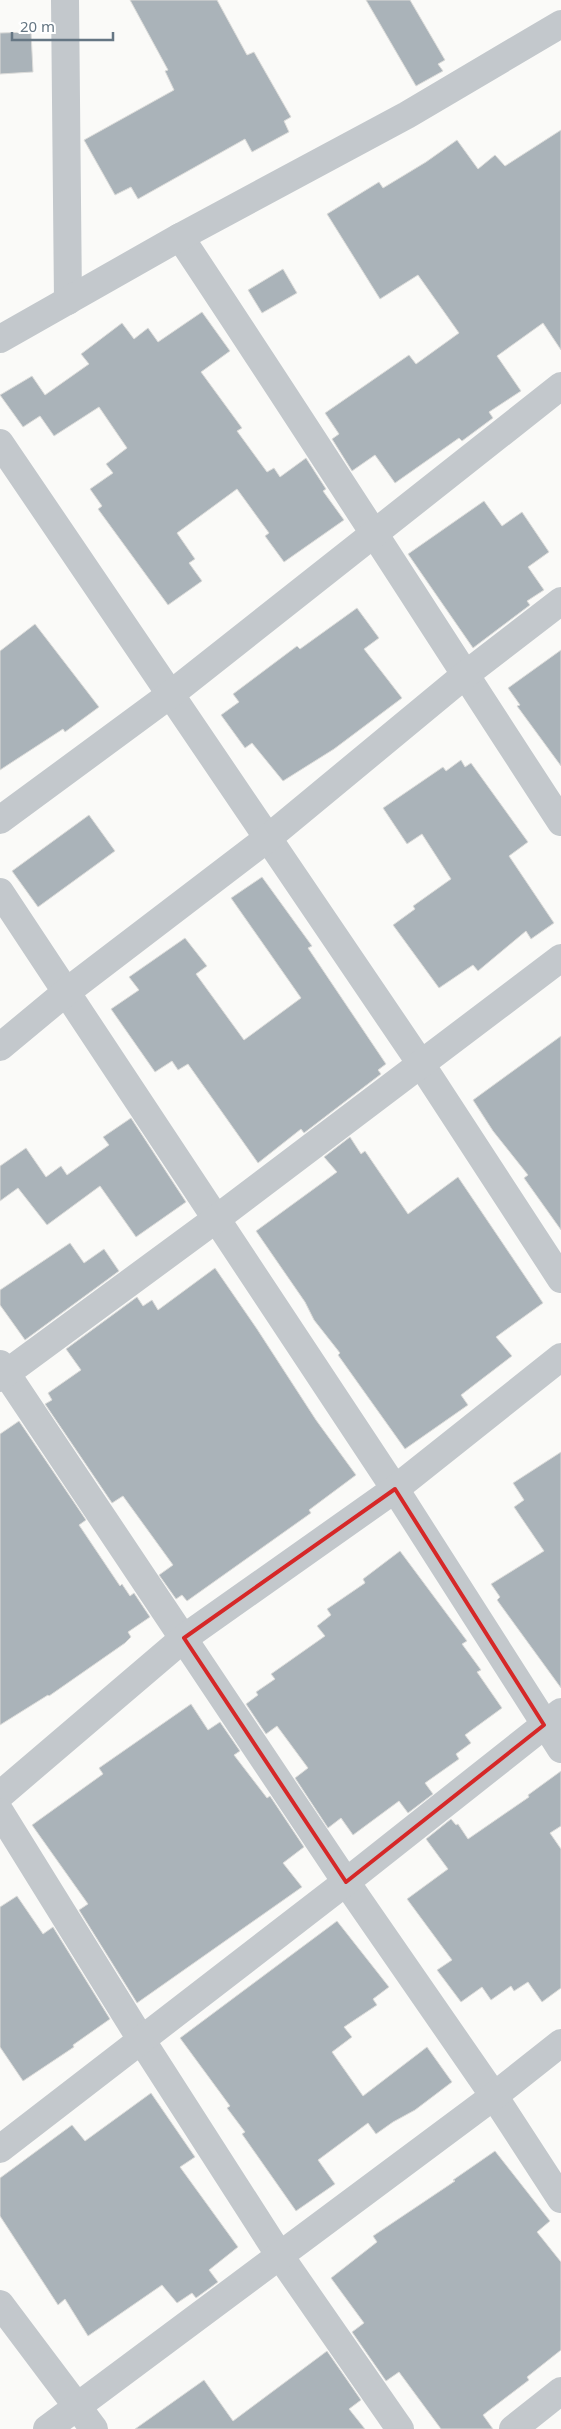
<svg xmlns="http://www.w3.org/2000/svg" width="561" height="2429" font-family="'Noto Sans',sans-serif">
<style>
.building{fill:#aab3b9;stroke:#dcdcda}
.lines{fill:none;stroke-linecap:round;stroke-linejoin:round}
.street{stroke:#c3c8cc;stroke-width:28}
.marked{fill:none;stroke:#d62828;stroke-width:4;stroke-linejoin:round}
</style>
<rect width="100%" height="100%" fill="#fafaf8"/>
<g class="building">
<polygon points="130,0 217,0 247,55 254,52 291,117 284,121 289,132 252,152 245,139 138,199 131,187 115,195 84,140 174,90 165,71 168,70"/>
<polygon points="366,0 410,0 445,60 438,64 443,71 416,86"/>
<polygon points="31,32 33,72 0,74 0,33"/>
<polygon points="561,130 561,350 543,323 497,356 521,391 489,412 493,418 462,441 459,438 395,483 375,455 352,471 332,439 339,434 325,413 409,355 416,364 459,333 418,275 380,299 327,214 379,182 383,188 426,162 457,140 478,169 495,155 505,166"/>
<polygon points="283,269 297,293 262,313 248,290"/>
<polygon points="202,312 230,351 201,372 242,428 237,431 267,472 274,468 280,477 306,458 326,489 323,491 344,520 284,562 265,536 269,533 237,489 177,533 195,559 189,563 202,581 168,605 98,509 102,506 90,489 113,473 106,464 127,448 99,407 54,436 40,416 23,427 0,395 32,376 45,395 89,364 81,354 122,323 134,339 148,328 158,342"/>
<polygon points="484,501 502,526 522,512 549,552 528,567 544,590 527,601 530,605 473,648 408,554"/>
<polygon points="357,608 379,638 364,649 402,698 334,749 283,781 252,743 245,748 221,715 239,702 233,694 297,646 300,649"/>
<polygon points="35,624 99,707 65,732 63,729 0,770 0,651"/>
<polygon points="561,650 561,766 517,706 520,705 508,688"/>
<polygon points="461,760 465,767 471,763 528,842 509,856 554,923 531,939 526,931 478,971 473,965 439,988 393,925 415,909 413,906 451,879 422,834 407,844 383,808 443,767 446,771"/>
<polygon points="89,815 115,851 38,907 12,871"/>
<polygon points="262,877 312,946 308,948 386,1064 378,1070 381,1074 304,1133 301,1129 258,1163 188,1064 178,1070 172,1061 155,1072 111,1009 139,990 129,977 185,938 207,966 196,974 244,1040 301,998 231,898"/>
<polygon points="561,1036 561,1230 524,1178 528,1175 493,1131 473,1100"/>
<polygon points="131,1118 186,1202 136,1237 100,1186 47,1225 18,1188 0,1201 0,1166 26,1148 46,1177 61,1166 67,1175 109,1145 103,1137"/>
<polygon points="350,1137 361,1154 365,1151 408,1214 458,1177 543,1303 496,1337 512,1356 461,1395 468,1405 405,1449 338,1355 340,1353 314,1320 305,1302 256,1231 337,1172 324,1157"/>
<polygon points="70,1243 84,1263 104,1249 119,1271 25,1340 0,1305 0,1290"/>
<polygon points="215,1268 257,1329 316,1420 356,1475 309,1510 311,1513 187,1601 182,1595 176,1599 159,1575 173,1565 123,1496 112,1503 45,1404 52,1400 48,1393 81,1370 66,1349 137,1297 143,1306 152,1300 158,1310"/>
<polygon points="19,1421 86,1520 79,1525 120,1586 122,1584 130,1596 134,1593 150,1617 128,1632 131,1637 125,1643 49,1696 48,1695 0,1725 0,1434"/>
<polygon points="561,1452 561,1688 497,1600 500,1597 491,1584 544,1551 514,1507 524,1500 513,1483"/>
<polygon points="400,1551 467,1641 462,1644 481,1670 477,1672 502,1708 465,1735 471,1743 456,1754 459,1759 425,1783 433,1794 408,1813 399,1801 353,1835 341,1818 328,1828 295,1778 308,1768 277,1726 266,1734 246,1704 258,1695 256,1692 275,1679 271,1674 325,1636 317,1626 331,1615 327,1609 365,1583 363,1579"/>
<polygon points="191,1704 208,1730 220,1722 240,1751 234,1755 267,1798 270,1796 304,1847 283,1863 302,1887 137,2003 79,1910 88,1904 32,1825 103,1774 99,1768"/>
<polygon points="561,1771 561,1826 550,1833 561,1849 561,1988 542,2002 528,1982 514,1991 511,1986 491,2000 482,1987 461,2002 437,1970 452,1960 407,1899 448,1869 426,1839 451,1819 456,1825 458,1824 468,1839 529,1797 528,1795"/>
<polygon points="17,1896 43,1934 53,1927 110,2019 73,2045 74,2047 23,2081 0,2047 0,1907"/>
<polygon points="337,1921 389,1987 373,1999 377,2005 344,2027 352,2037 332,2052 363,2096 427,2047 452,2082 415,2110 393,2122 376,2134 368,2123 318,2160 335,2184 296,2211 242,2134 245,2132 227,2108 230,2106 180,2038"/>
<polygon points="151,2093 195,2157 180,2167 238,2247 209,2270 218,2282 196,2298 192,2293 177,2303 162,2285 88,2336 65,2299 58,2305 0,2216 0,2178 72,2125 85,2141"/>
<polygon points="495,2151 550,2221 537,2232 561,2262 561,2350 527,2377 529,2380 483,2415 493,2429 441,2429 399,2372 386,2381 352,2332 364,2323 331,2278 377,2242 373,2236 455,2181 453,2180"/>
<polygon points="327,2351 361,2400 349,2409 365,2429 135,2429 204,2380 233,2421"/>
</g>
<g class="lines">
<g class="street">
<polyline points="65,0 68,301"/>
<path d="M180 237C309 431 434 627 561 822"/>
<polyline points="0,339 180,237 407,115 561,24"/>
<polyline points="0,443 421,1064 561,1279"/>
<polyline points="0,820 171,694 561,386"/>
<polyline points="0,892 395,1489 561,1749"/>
<polyline points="0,1047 65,993 268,838 465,675 561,601"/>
<polyline points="0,1364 346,1882 494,2096 561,2199"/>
<polyline points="0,1378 216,1219 561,958"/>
<polyline points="0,1795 184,1638 395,1489 561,1357"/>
<polyline points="0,1812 142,2041 280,2256 400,2429"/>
<polyline points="0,2149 346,1882 561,1712"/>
<polyline points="0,2304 94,2429"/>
<polyline points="47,2429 494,2096 561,2043"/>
<polyline points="513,2429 561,2391"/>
</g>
</g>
<path class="marked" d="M395 1489 544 1725 346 1882 184 1638Z"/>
<path d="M12 32v8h101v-8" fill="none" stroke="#657683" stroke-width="2.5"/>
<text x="20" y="32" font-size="15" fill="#657683" stroke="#ffffff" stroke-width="4" paint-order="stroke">20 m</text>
</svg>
